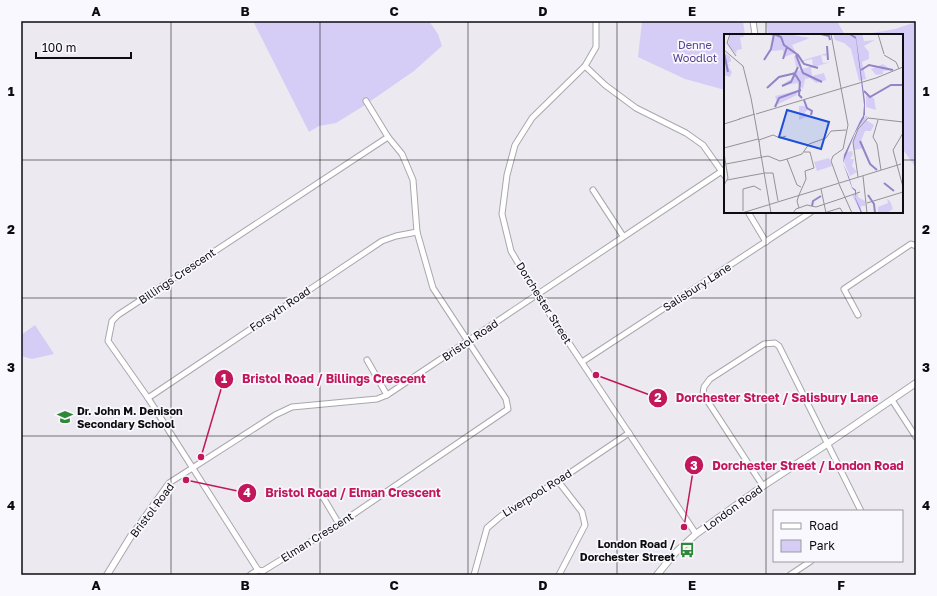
<svg xmlns="http://www.w3.org/2000/svg" width="937" height="596" font-family="'Golos Text',sans-serif">
<style>
.green{fill:#d6cdf6}
.lines{fill:none;stroke-linecap:round;stroke-linejoin:round}
.minor-casing{stroke:#a8a7ad;stroke-width:7}
.tertiary-casing{stroke:#a8a7ad;stroke-width:8}
.minor{stroke:#fff;stroke-width:5}
.tertiary{stroke:#fff;stroke-width:6}
.grid{fill:none;stroke:#0d0d0f;stroke-width:1;stroke-opacity:0.55}
.labels{text-anchor:middle;stroke-width:3.5;stroke-linejoin:round;paint-order:stroke}
.park-label{font-size:11px;fill:#5b4194;stroke:#f9f8fe}
.street-label{font-size:11px;fill:#0d0d0f;stroke:#f9f8fe}
.poi-label{font-size:11px;font-weight:bold;fill:#0d0d0f;stroke:#f9f8fe;text-anchor:start}
.inset-river{fill:none;stroke:#9483c7;stroke-width:2}
.inset-road{fill:none;stroke:#939296;stroke-width:1}
.view{fill:#1d4ed8;fill-opacity:0.15;stroke:#1d4ed8;stroke-width:2}
.inset-edge{fill:none;stroke:#0d0d0f;stroke-width:2}
.leader{fill:none;stroke:#c2185b;stroke-width:1.5}
.callout-dot{fill:#c2185b;stroke:#f9f8fe;stroke-width:1.5}
.mark-label{font-size:12px;text-anchor:middle;font-weight:bold;fill:#fff}
.callout-label{font-size:12px;text-anchor:middle;font-weight:bold;fill:#c2185b;stroke:#f9f8fe;stroke-width:3.5;stroke-linejoin:round;paint-order:stroke}
.neatline{fill:none;stroke:#0d0d0f;stroke-width:1.5}
.grid-label{font-size:13px;text-anchor:middle;font-weight:bold;fill:#0d0d0f}
</style>
<rect width="100%" height="100%" fill="#eceaf0"/>
<g class="green">
<polygon points="253,21 429,21 438,34 442,46 414,71 362,107 336,123 319,126 309,132"/>
<polygon points="642,21 743,21 745,35 725,35 725,90 685,79 638,57"/>
<polygon points="766,21 837,21 845,35 768,35"/>
<polygon points="916,22 916,168 902,148 902,35 860,35 895,29"/>
<polygon points="35,325 54,354 32,359 21,356 21,335"/>
</g>
<g class="lines">
<defs>
<g id="minor">
<polyline points="596,21 596,47 585,66 532,118 515,145 507,175 502,214 511,251 537,295 696,534"/>
<polyline points="753,21 755,35"/>
<polyline points="585,66 605,85 636,108 686,133 703,145 725,176"/>
<polyline points="366,101 388,137"/>
<polygon points="388,137 402,154 413,180 417,232 433,288 506,399 508,409 339,524 263,571 258,570 256,567 148,398 108,341 112,321 118,315"/>
<polyline points="593,190 623,236"/>
<polyline points="748,212 766,242"/>
<polyline points="858,315 844,289 911,244 916,246"/>
<polyline points="367,360 387,395"/>
<polyline points="582,362 811,212"/>
<polyline points="148,398 382,241 396,236 417,232"/>
<polyline points="892,400 916,437"/>
<polyline points="558,481 582,512 585,525 559,575"/>
<polyline points="763,486 703,394 704,387 710,379 764,344 775,343 779,346 861,511"/>
<polyline points="320,492 339,524"/>
<polyline points="131,536 169,483 275,415 292,407 377,399 387,395 725,169"/>
<polyline points="250,575 258,570"/>
<polyline points="474,575 487,528 501,516 558,481 629,433"/>
<polyline points="790,575 811,561"/>
</g>
<g id="tertiary">
<polyline points="107,575 131,536"/>
<polyline points="657,575 674,554 696,534 763,486 827,444 916,383"/>
</g>
</defs>
<use href="#minor" class="minor-casing"/>
<use href="#tertiary" class="tertiary-casing"/>
<use href="#minor" class="minor"/>
<use href="#tertiary" class="tertiary"/>
</g>
<path class="grid" d="M171 21V575M320 21V575M468 21V575M617 21V575M766 21V35M21 160H725M902 160H916M766 212V575M21 298H916M21 436H916"/>
<defs>
<symbol id="school-bare" viewBox="-9 -9 18 18"><path d="M0-5L7-2L0 1L-7-2ZM-4 1L0 2.5L4 1V4Q0 6-4 4Z" fill="#2f8837" stroke="#f9f8fe" stroke-width="2.5" paint-order="stroke"/></symbol>
<symbol id="bus-bare" viewBox="-9 -9 18 18"><path d="M-5-6H5V4H4V6H2V4H-2V6H-4V4H-5ZM-3.5-4V0h7V-4ZM-3.5 1.2v1.5H-2V1.2ZM2 1.2v1.5H3.5V1.2Z" fill="#2f8837" stroke="#f9f8fe" stroke-width="2.5" paint-order="stroke"/></symbol>
</defs>
<g fill-rule="evenodd">
<use href="#school-bare" x="54" y="406" width="22" height="22"/>
<use href="#bus-bare" x="676" y="539" width="22" height="22"/>
</g>
<g class="labels">
<g class="park-label">
<text x="695" y="49">Denne<tspan x="695" dy="13">Woodlot</tspan></text>
</g>
<g class="street-label">
<text transform="translate(177 276) rotate(-34)" y="4">Billings Crescent</text>
<text transform="translate(697 287) rotate(-33)" y="4">Salisbury Lane</text>
<text transform="translate(544 303) rotate(58)" y="4">Dorchester Street</text>
<text transform="translate(280 309) rotate(-34)" y="4">Forsyth Road</text>
<text transform="translate(470 340) rotate(-34)" y="4">Bristol Road</text>
<text transform="translate(537 493) rotate(-32)" y="4">Liverpool Road</text>
<text transform="translate(733 508) rotate(-36)" y="4">London Road</text>
<text transform="translate(152 510) rotate(-53)" y="4">Bristol Road</text>
<text transform="translate(317 537) rotate(-32)" y="4">Elman Crescent</text>
</g>
<g class="poi-label">
<text x="77" y="415">Dr. John M. Denison<tspan x="77" dy="13">Secondary School</tspan></text>
<text x="675" y="548" text-anchor="end">London Road /<tspan x="675" dy="13">Dorchester Street</tspan></text>
</g>
</g>
<g transform="translate(724 34)">
<rect width="179" height="179" fill="#eceaf0"/>
<path d="M6 0H19L20 3H16L18 15 13 16 12 20 4 11ZM45 0 69 1 86 4 68 11 72 19 60 23 59 16 48 17 49 3ZM109 0H138L140 7 151 6 140 12 145 18V25L138 28 142 45 135 47 127 15 120 9 111 6ZM0 19 6 22 7 27 3 30 7 31 4 32 8 38 6 43 0 41ZM103 19 102 22 97 21 99 29 107 28 87 34 88 42 100 39 102 46 92 49 86 44 81 45 79 55 73 49 58 52 65 46 68 47 69 38 77 36 75 32 72 33 70 22H74L76 27ZM88 25 89 32 78 35 76 28 81 31 80 27ZM159 30 167 36 159 37V40L152 41 147 35ZM72 57 73 61 50 72 53 68 51 62ZM142 61 150 64 152 76 142 73ZM75 72H81L84 76 81 78 82 83 75 86ZM141 82H144L142 86 150 91 147 97H141L137 107 140 114 130 116 129 106ZM128 117 129 120 126 125H130L128 132 133 138 126 142 120 128 123 118ZM105 124 108 132 93 137 90 128ZM134 159V163L141 167V172H137V179L128 161ZM163 165 166 167 169 175 163 179H154V173L164 169Z" fill="#d6cdf6" fill-rule="evenodd"/>
<path d="M124 0H126L131 2 132 3 141 67V82L140 81V84L131 99 119 129 125 143 128 153 132 156V160L131 163 137 176 138 178 137 179 131 164V157L128 154 119 129 120 121 136 87 139 82 140 71 132 5Z" fill="#9483c7"/>
<path class="inset-river" d="M50 0 57 3 60 11 74 21 80 30 94 34M97 0 105 2 106 6M103 12 104 26M0 19 4 38M72 21 79 39 98 48M59 25 63 13M40 26 47 15 50 0M137 36 145 31 169 36M71 40 76 48 75 61 78 64M58 52 67 48 74 33M43 54 55 43 72 39M140 57 146 63 167 51H179M80 66 83 74 88 77 87 81M51 73 55 64 77 56M136 107 146 130 153 136M160 149 170 157M144 161 150 170 151 179M88 172 89 167 97 162"/>
<path class="inset-road" d="M6 0 3 9 12 22M107 0 117 54M154 0 160 20M0 16 19 32 27 64M160 21 172 28 175 35M27 64 35 108M32 80 152 44 179 33M15 85 31 80M154 86 149 103 153 110 157 136M0 90 16 85M179 99 169 116 179 153M35 106 49 101 56 104 62 102M35 107 37 122M0 114 34 105M0 119 4 144 0 151M37 121 47 179M63 125 73 151 77 153M2 130 44 122 56 127 63 125 78 120 85 110 102 104 107 97 122 96M41 139H49L54 167M139 142 143 179M134 143 129 108 134 95 144 84 179 88M3 146 41 139M115 149 107 127 109 122 119 115 124 91 117 54M115 150 128 179M97 155 102 179M75 161 82 145 81 137 90 134 86 118H80M116 165 136 158M143 169 179 158M75 174 73 167 75 161M19 177V155L30 152 37 156M18 179 177 130M69 179 72 175 83 171 92 173 116 165M100 179 116 174 119 179"/>
<path class="view" d="M63 76 105 88 97 115 55 103Z"/>
<rect width="179" height="179" class="inset-edge"/>
</g>
<path class="leader" d="M201 457L224 379M596 375L658 398M684 527L694 465M186 480L247 493"/>
<g class="callout-dot">
<circle cx="201" cy="457" r="4"/>
<circle cx="596" cy="375" r="4"/>
<circle cx="684" cy="527" r="4"/>
<circle cx="186" cy="480" r="4"/>
<circle cx="224" cy="379" r="10"/>
<circle cx="658" cy="398" r="10"/>
<circle cx="694" cy="465" r="10"/>
<circle cx="247" cy="493" r="10"/>
</g>
<g class="mark-label">
<text x="224" y="383">1</text>
<text x="658" y="402">2</text>
<text x="694" y="470">3</text>
<text x="247" y="497">4</text>
</g>
<g class="callout-label">
<text x="334" y="383">Bristol Road / Billings Crescent</text>
<text x="777" y="402">Dorchester Street / Salisbury Lane</text>
<text x="808" y="470">Dorchester Street / London Road</text>
<text x="353" y="497">Bristol Road / Elman Crescent</text>
</g>
<rect width="937" height="596" fill="none" stroke="#f9f8fe" stroke-width="44"/>
<rect x="773" y="510" width="130" height="52" fill="#f9f8fe" stroke="#9b9a9e"/>
<rect x="781" y="523" width="20" height="6" fill="#ffffff" stroke="#9b9a9e"/>
<text x="809" y="530" font-size="12" fill="#0d0d0f">Road</text>
<rect x="781" y="540" width="20" height="12" fill="#d6cdf6" stroke="#9b9a9e"/>
<text x="809" y="550" font-size="12" fill="#0d0d0f">Park</text>
<path d="M36 52v6h95v-6" fill="none" stroke="#0d0d0f" stroke-width="2"/>
<text x="42" y="52" font-size="12" fill="#0d0d0f" stroke="#f9f8fe" stroke-width="3" paint-order="stroke">100 m</text>
<rect x="22" y="22" width="893" height="552" class="neatline"/>
<g class="grid-label">
<text x="96" y="16">A</text>
<text x="245" y="16">B</text>
<text x="394" y="16">C</text>
<text x="543" y="16">D</text>
<text x="692" y="16">E</text>
<text x="841" y="16">F</text>
<text x="11" y="96">1</text>
<text x="926" y="96">1</text>
<text x="11" y="234">2</text>
<text x="926" y="234">2</text>
<text x="11" y="372">3</text>
<text x="926" y="372">3</text>
<text x="11" y="510">4</text>
<text x="926" y="510">4</text>
<text x="96" y="590">A</text>
<text x="245" y="590">B</text>
<text x="394" y="590">C</text>
<text x="543" y="590">D</text>
<text x="692" y="590">E</text>
<text x="841" y="590">F</text>
</g>
</svg>
